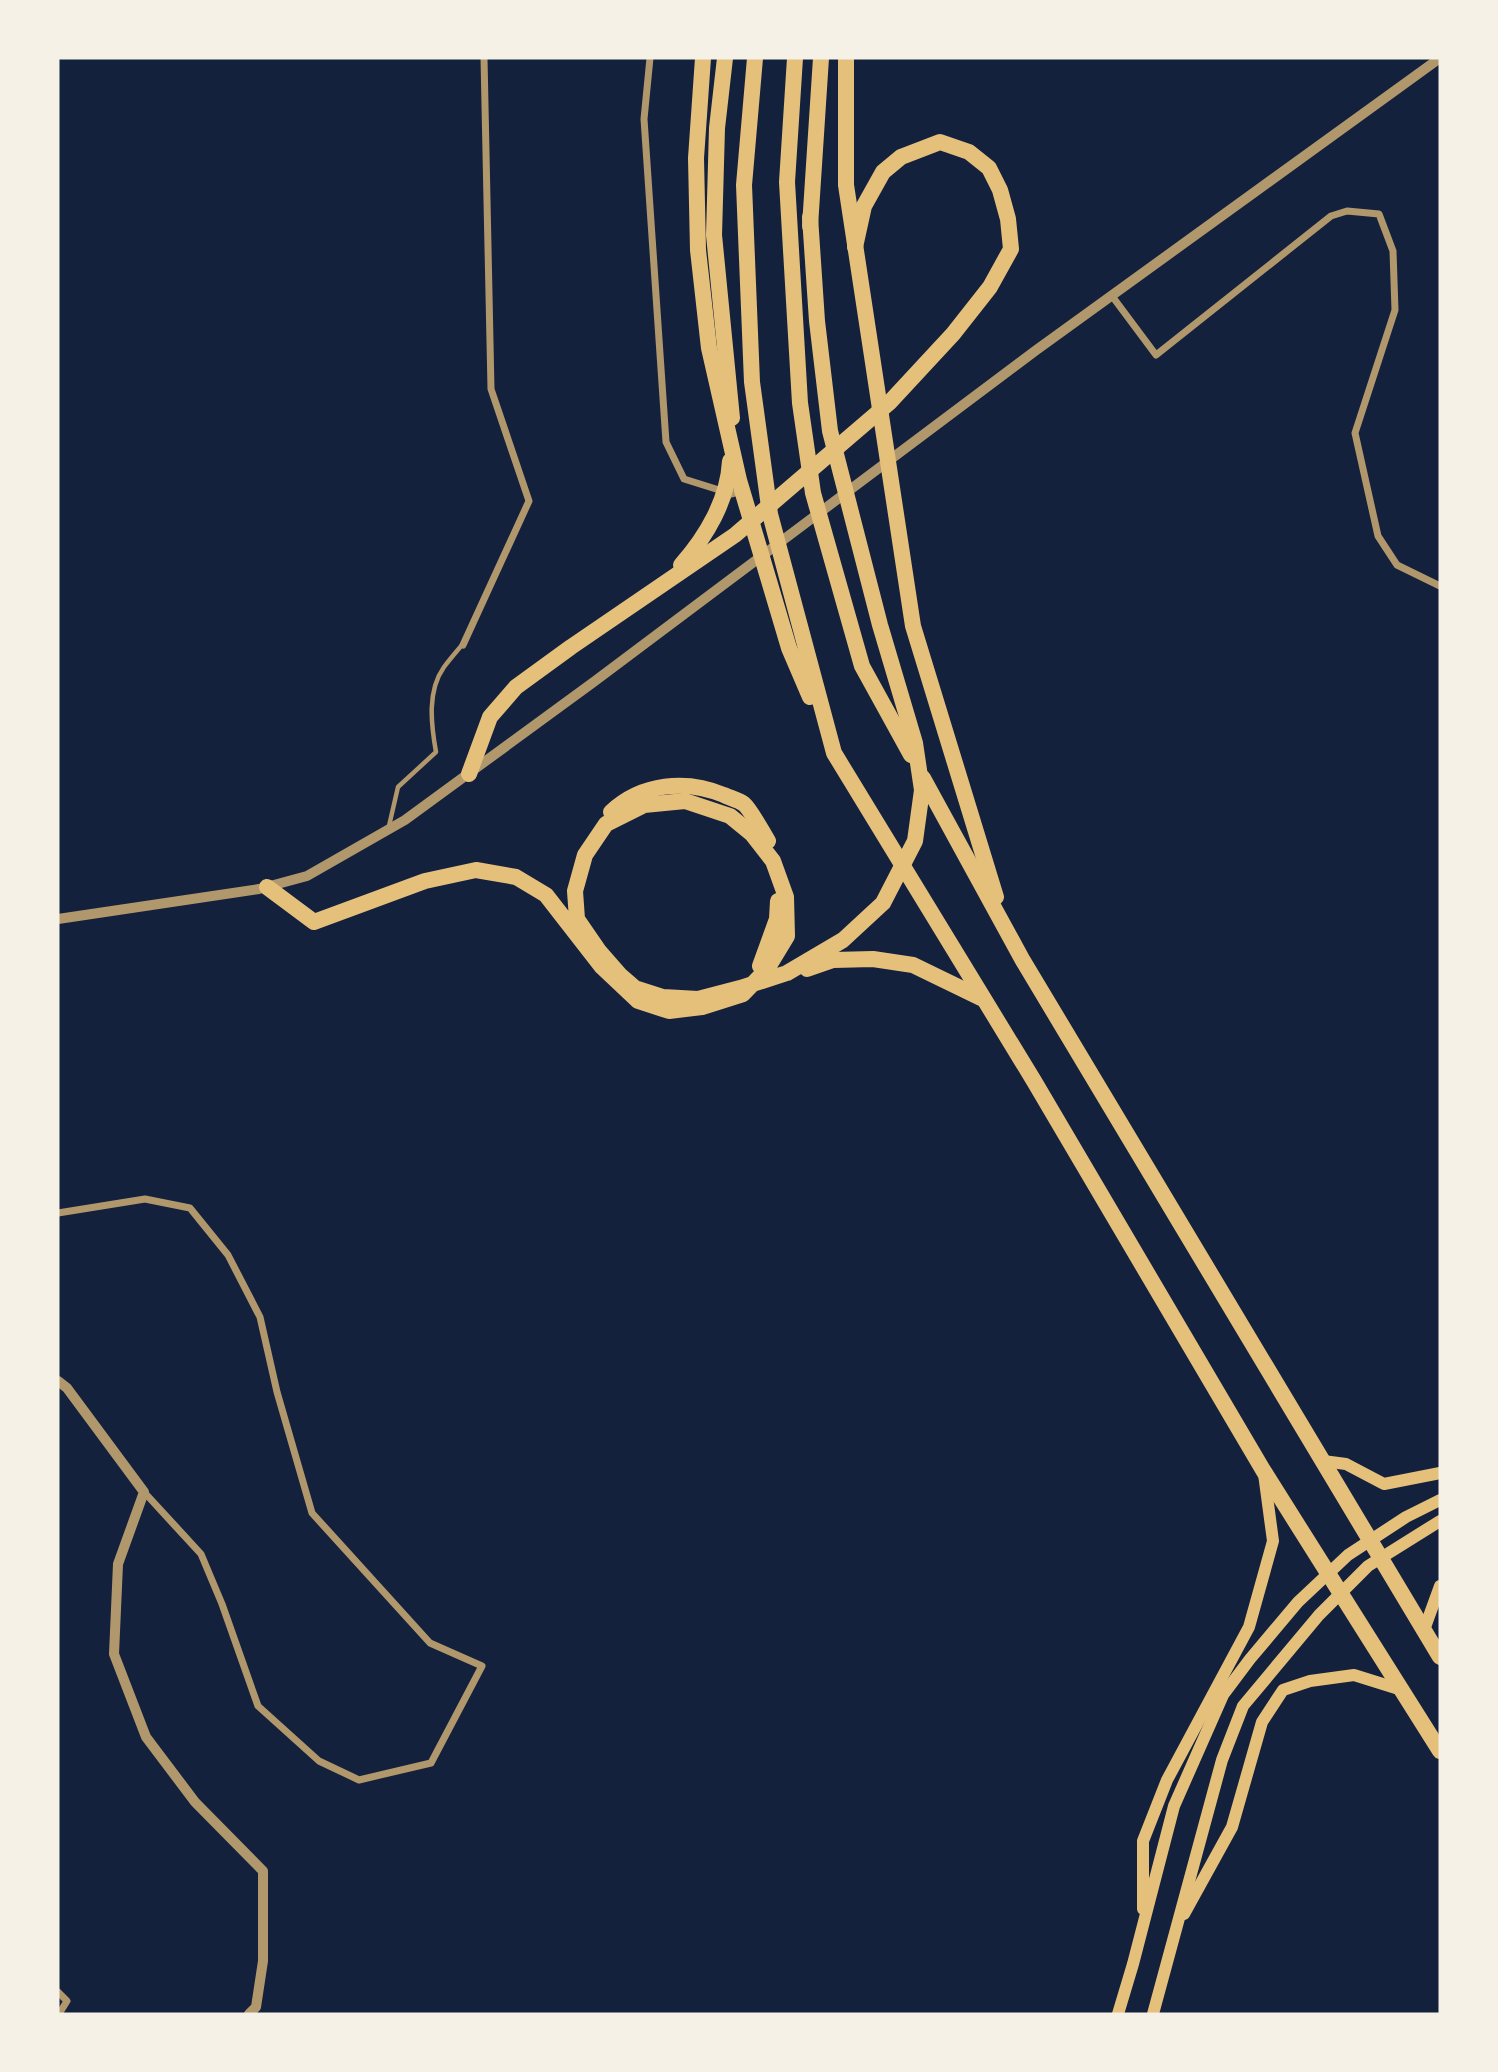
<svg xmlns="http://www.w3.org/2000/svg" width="1498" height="2072" font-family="'Alegreya Sans',sans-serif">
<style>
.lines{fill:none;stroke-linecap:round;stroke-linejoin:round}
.service{stroke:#b1986c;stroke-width:4.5}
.minor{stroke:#b1986c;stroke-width:7}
.tertiary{stroke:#b1986c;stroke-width:10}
.secondary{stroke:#e5c07b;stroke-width:12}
.trunk{stroke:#e5c07b;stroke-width:16}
</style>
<rect width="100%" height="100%" fill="#14213d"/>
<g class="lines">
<path class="service" d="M389 826 398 787 436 752C431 724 427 691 444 667 450 659 456 652 462 645"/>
<g class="minor">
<polyline points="650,58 644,119 666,442 684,479 732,494 742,491"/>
<polyline points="1112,296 1156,355 1331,216 1347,211 1379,214 1393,251 1395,310 1355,433 1378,536 1397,565 1440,586"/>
<polyline points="463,645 529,501 491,389 484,58"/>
<polyline points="58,1213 145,1199 190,1208 228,1255 260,1317 277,1392 312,1513 430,1643 482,1666 431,1763 359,1780 319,1761 258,1706 222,1604 201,1554 144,1492"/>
<polyline points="58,1992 67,2001 59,2014"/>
</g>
<g class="tertiary">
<polyline points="58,919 259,889 307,876 405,820 595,681 1035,351 1440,58"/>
<polyline points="58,1381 67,1388 144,1492 118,1564 114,1654 146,1737 195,1802 263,1871 263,1961 256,2007 249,2014"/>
</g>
<g class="secondary">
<polyline points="1323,1461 1346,1464 1384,1484 1440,1473"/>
<polyline points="1424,1630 1440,1586"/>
<polyline points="1143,1909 1143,1841 1167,1780 1249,1627 1273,1541 1264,1474"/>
<polyline points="1184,1914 1232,1827 1262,1722 1283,1690 1310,1681 1354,1675 1402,1690"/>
<polyline points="1118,2014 1133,1964 1174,1806 1223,1695 1250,1659 1298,1602 1348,1555 1406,1517 1440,1500"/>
<polyline points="1153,2014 1222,1760 1243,1706 1319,1615 1368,1566 1440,1521"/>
</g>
<g class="trunk">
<polyline points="703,58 696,158 698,250 709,348 739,480 789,648 810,697"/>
<polyline points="725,58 717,128 714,235 732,418"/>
<polyline points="755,58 744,185 752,382 770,514 834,753 1034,1081 1263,1470 1440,1751"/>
<polyline points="795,58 787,182 800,403 813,493 862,666 911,755"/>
<polyline points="846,58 846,185 913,626 996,897"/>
<polyline points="810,226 821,58"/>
<path d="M681 565C706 537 728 500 730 461"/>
<polyline points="469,774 490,717 516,687 571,647 735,535 889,403 953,334 990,287 1011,249 1008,219 1000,190 989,168 969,152 940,142 901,157 883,172 864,206 855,247"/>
<polyline points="923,778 1022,959 1440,1657"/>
<path d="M611 812C642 783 686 779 724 795 730 798 739 800 744 804 751 810 763 833 768 841"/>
<polyline points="267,887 314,922 425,881 476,870 516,877 546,895 602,967 638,1001 669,1011 702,1007 743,994 767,969 787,936 786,897 773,861 752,834 730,816 685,801 644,805 606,824 585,855 575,891 577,919 599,951 620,975 635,988 663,997 698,999 740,988 787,973 843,940 883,903 915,841 922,790 915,743 880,625 830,431 817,321 810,217"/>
<polyline points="760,966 777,919 778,901"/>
<polyline points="807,969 833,960 873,959 913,965 981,998"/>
</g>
</g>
<rect width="1498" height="2072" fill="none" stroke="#f6f1e7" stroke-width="119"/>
</svg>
